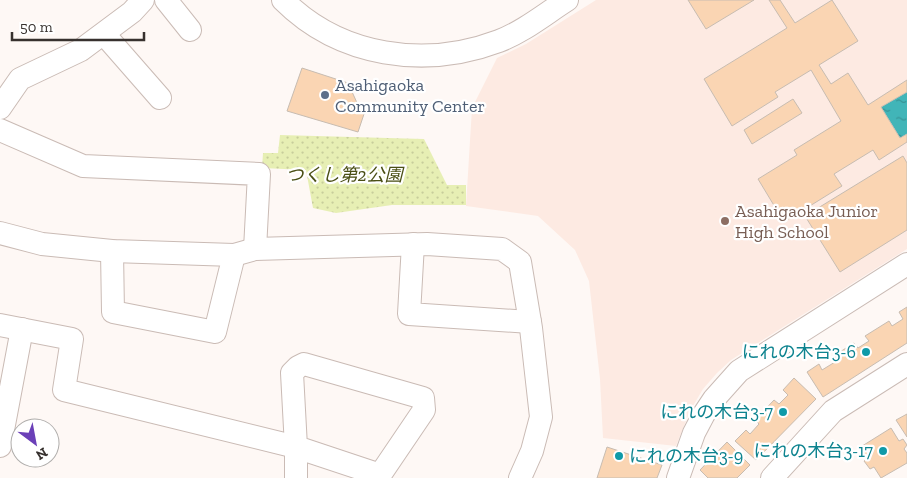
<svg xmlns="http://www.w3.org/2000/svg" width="907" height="478" font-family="'Zilla Slab','Noto Sans JP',serif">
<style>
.built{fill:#fdeae2}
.park{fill:url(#park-dots)}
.water{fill:url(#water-ripples)}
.building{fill:#fad5b3;stroke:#c7bcb1}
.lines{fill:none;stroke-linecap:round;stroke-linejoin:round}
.minor-casing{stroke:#cabbb5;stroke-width:24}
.minor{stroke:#fff;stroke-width:22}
.service-dot{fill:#5c6f8a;stroke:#fff;stroke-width:2}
.education-dot{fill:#8d6e63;stroke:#fff;stroke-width:2}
.culture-dot{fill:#0f9aa8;stroke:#fff;stroke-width:2}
.labels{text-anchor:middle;stroke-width:4.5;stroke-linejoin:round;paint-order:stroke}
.service-label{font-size:18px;fill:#4e5e75;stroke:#fff;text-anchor:start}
.park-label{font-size:18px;font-style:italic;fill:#4a4f15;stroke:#fff}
.education-label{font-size:18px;fill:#785e54;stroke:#fff;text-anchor:start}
.culture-label{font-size:18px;fill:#0d838f;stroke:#fff;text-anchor:end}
</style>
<defs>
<pattern id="park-dots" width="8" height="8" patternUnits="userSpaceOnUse" patternTransform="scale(1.25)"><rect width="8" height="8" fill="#e7efb4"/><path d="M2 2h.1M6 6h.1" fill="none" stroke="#c7cd9b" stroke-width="1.8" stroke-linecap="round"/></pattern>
<pattern id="water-ripples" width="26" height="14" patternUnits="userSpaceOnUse" patternTransform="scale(1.25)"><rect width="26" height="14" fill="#41b5b8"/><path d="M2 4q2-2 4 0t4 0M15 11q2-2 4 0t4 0" fill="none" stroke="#379496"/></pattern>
</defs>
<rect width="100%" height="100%" fill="#fef8f5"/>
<polygon class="built" points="596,0 907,0 907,249 731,360 717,373 703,389 690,411 676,446 603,438 600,379 589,281 575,250 538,216 466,206 472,108 497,58 526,44"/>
<polygon class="park" points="280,135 424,139 447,185 466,185 466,205 392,205 336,213 313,208 306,170 262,168 263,153 278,153"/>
<polygon class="water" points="907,92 907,134 900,138 881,107"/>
<g class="building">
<polygon points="688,0 754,0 706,29"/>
<polygon points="769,0 780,0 795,23 832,0 858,41 819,65 831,84 848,73 868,105 907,80 907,92 881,107 900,138 907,134 907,142 879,160 873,150 834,174 842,186 784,222 758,179 797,155 794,150 841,121 811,70 775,92 778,97 732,126 704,79 787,28"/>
<polygon points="302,68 348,83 358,105 357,108 365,111 358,132 287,111"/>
<polygon points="793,99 802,113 752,144 744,130"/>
<polygon points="903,156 907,163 907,230 840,272 805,216"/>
<polygon points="907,307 907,343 823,397 807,372 819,364 822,370 835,362 832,357 854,343 858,348 869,341 865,336 889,321 892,326 903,319 899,312"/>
<polygon points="794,378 816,399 756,460 735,441 746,430 750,434 759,424 755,420 774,400 779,404 788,395 783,390"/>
<polygon points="907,414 907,437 896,420"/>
<polygon points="891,428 899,441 903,439 907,445 904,449 907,453 907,463 881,478 874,467 870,469 864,461 866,460 859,448"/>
<polygon points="727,442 750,465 737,478 708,478 700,470"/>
<polygon points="607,447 662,465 657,478 597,478"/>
</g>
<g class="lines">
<defs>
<g id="minor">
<polyline points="166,0 190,30"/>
<path d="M283 0C340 57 425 69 499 41 523 32 545 14 567 0"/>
<polyline points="104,34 160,98"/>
<polyline points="0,108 20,79 81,50 132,12 143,0"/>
<polyline points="0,130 83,166 259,174 255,249"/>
<polyline points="0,233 42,244 112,251 234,255 255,249 427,244 502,249 520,262 531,328 541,417 532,451 520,478"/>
<polyline points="413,244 409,314 530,322"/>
<polyline points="112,251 113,312 215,332 234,255"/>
<polyline points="0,325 72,339 64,390 296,447 380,475 424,410 423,398 304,364 298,367 292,373 296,447 296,478"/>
<polyline points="0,446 22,329"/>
<polyline points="678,478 694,433 704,414 714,399 739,371 907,264"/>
<polyline points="772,478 833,411 907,364"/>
</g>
</defs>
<use href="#minor" class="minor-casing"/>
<use href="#minor" class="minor"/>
</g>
<circle class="service-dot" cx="325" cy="95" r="5"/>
<circle class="education-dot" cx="725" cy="221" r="5"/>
<g class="culture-dot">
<circle cx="866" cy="352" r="5"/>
<circle cx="783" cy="412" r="5"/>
<circle cx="883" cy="451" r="5"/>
<circle cx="619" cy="456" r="5"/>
</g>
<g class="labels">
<g class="service-label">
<text x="335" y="91">Asahigaoka<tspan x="335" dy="21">Community Center</tspan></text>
</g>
<g class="park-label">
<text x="344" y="181">つくし第2公園</text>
</g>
<g class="education-label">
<text x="735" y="217">Asahigaoka Junior<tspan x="735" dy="21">High School</tspan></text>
</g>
<g class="culture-label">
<text x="856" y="358">にれの木台3-6</text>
<text x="773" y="418">にれの木台3-7</text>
<text x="873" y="457">にれの木台3-17</text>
<text x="629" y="462" text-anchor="start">にれの木台3-9</text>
</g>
</g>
<g transform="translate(35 443) rotate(148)"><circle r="24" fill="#ffffff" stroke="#afadab"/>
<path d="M0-4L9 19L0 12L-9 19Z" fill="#6b40b8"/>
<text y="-8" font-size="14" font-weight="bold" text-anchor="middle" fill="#37312e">N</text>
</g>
<path d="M12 32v8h132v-8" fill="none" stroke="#37312e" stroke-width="2.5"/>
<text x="20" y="32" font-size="15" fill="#37312e" stroke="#ffffff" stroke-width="4" paint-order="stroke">50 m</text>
</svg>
